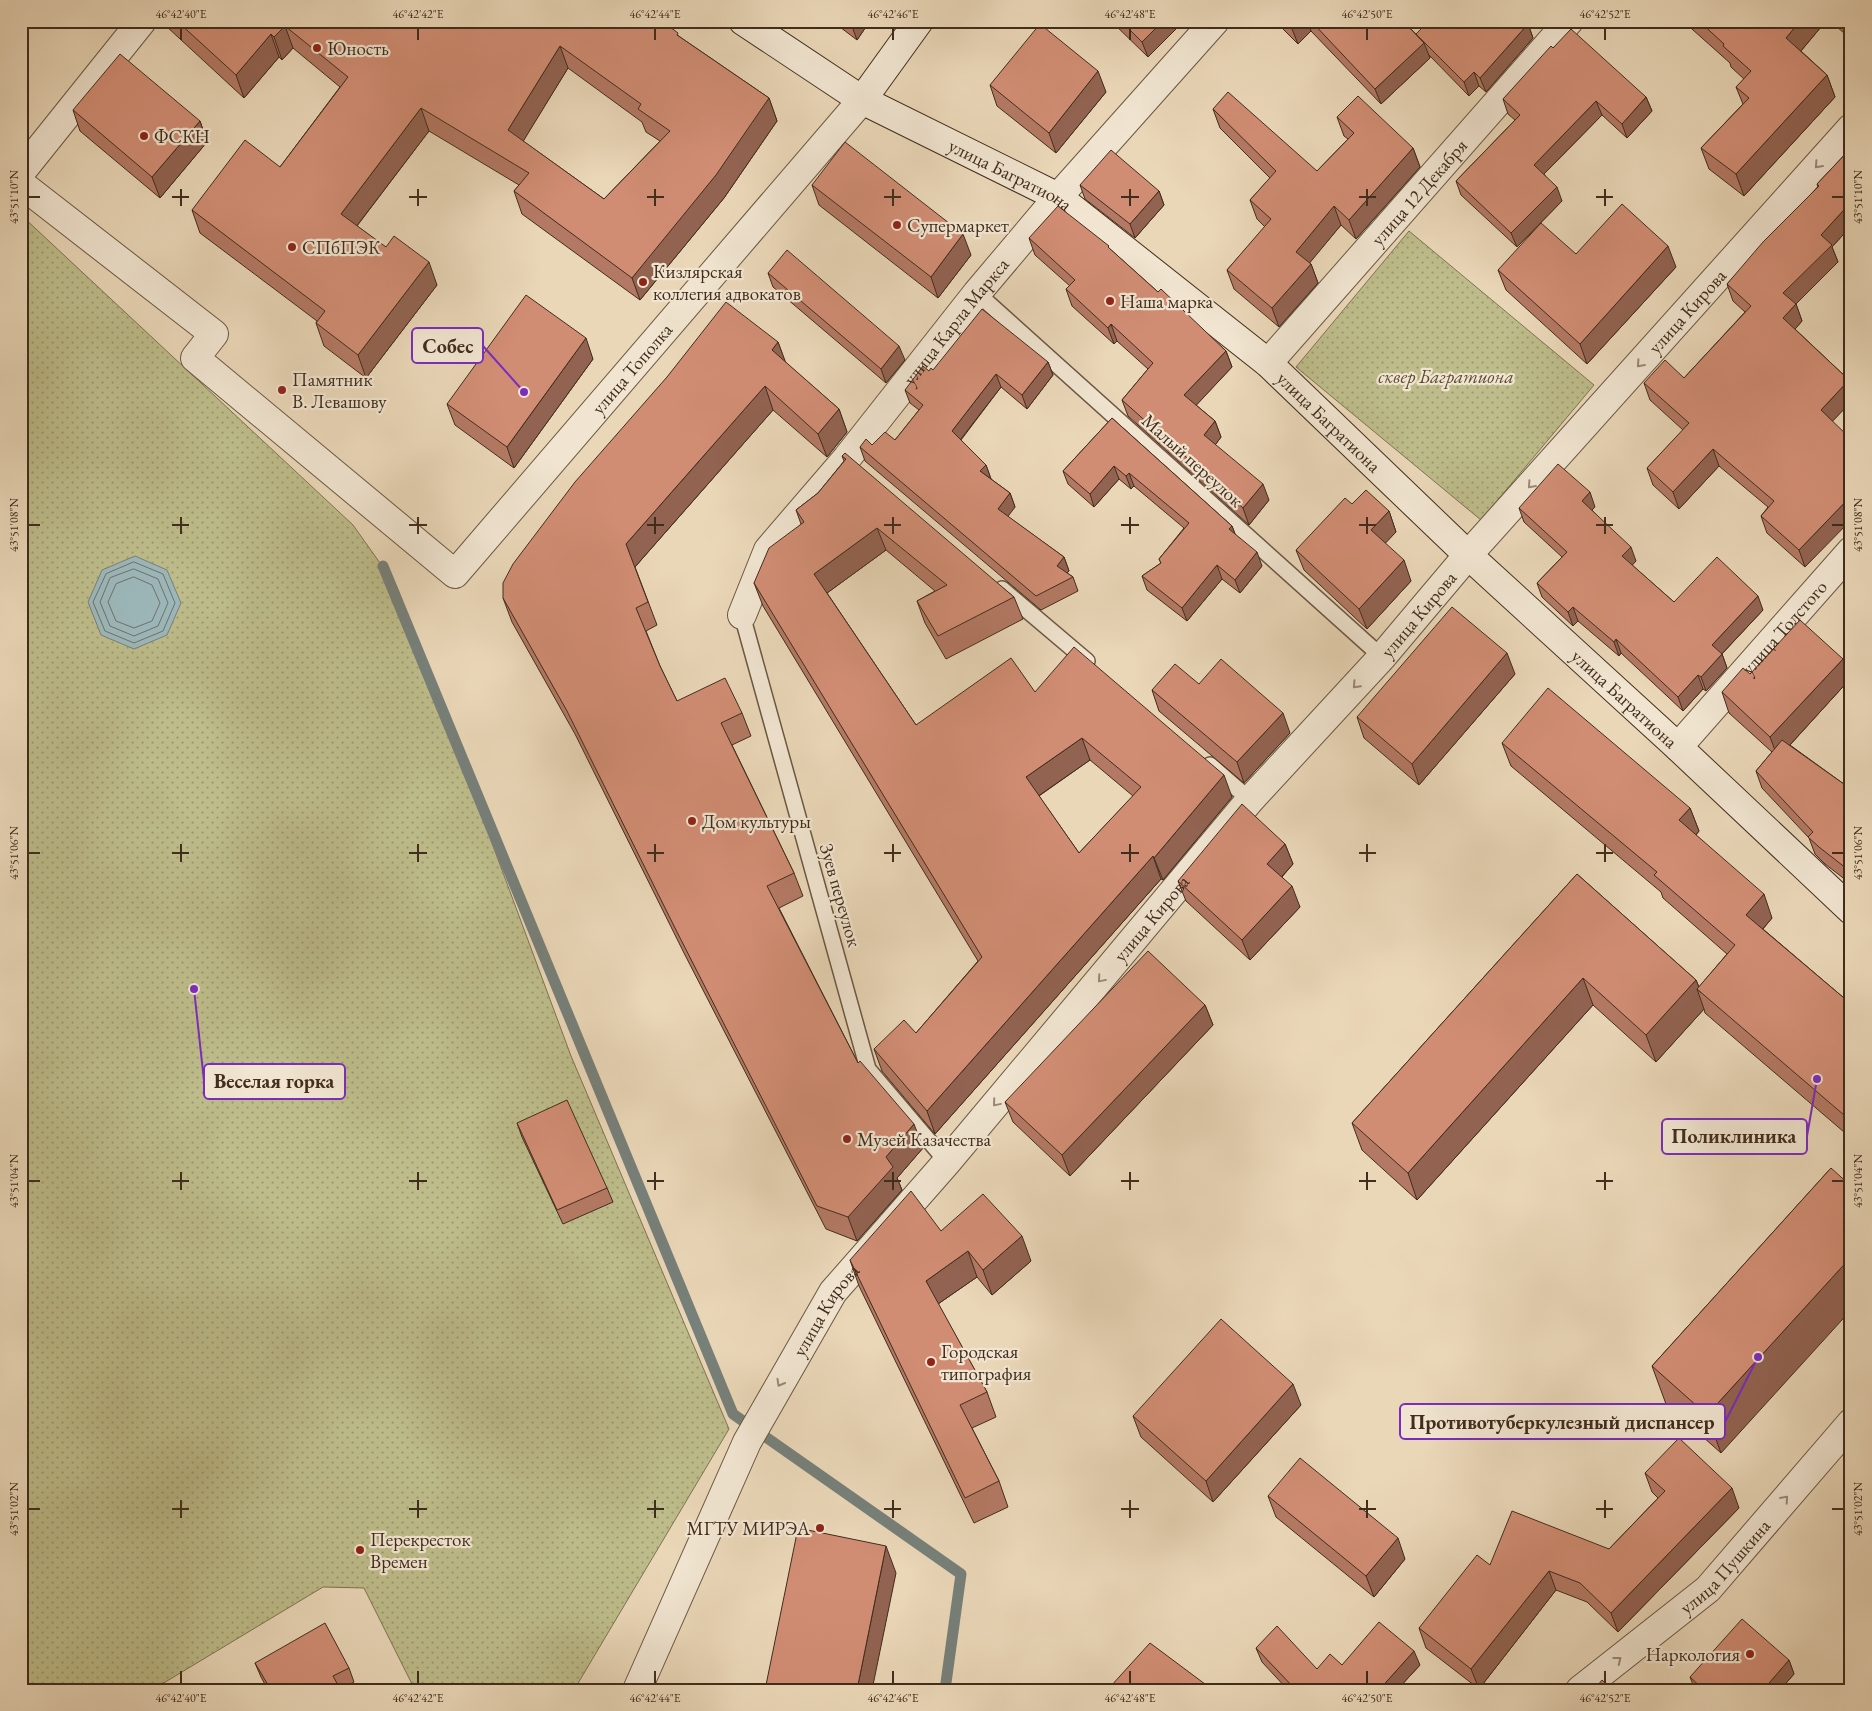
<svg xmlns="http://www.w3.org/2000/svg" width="1872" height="1711" font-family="'EB Garamond',serif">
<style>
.park{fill:url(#park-dots);stroke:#7e7453}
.water{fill:#9cb7b9;stroke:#77807a}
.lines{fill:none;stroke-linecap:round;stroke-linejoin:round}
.shore{stroke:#6e726a;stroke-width:1}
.stream{stroke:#77807a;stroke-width:11}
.lane-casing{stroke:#6a5843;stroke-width:18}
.street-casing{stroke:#6a5843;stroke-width:30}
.secondary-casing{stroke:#402d1c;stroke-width:30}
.lane{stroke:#f1e5d1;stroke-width:15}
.street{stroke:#f1e5d1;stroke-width:28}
.secondary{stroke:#f1e5d1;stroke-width:28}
.wall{fill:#b47964;stroke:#402d1c;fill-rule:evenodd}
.shaded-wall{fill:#926351;stroke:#402d1c}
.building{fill:#d18d74;stroke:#402d1c;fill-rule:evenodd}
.oneway{stroke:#988976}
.ticks{fill:none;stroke:#402d1c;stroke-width:2}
.poi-dot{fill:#8f2418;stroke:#f1e5d1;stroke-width:2}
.labels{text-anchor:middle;stroke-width:4.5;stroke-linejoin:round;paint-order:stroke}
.poi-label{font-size:19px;fill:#402d1c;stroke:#f1e5d1;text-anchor:start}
.street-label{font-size:19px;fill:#402d1c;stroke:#f1e5d1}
.park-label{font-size:19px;font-style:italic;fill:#594a32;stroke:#f1e5d1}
.leader{fill:none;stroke:#7b2cbf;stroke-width:2}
.callout-dot{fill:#7b2cbf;stroke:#f1e5d1;stroke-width:2}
.callout{fill:#f1e5d1;stroke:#7b2cbf;stroke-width:2}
.callout-label{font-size:20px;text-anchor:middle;font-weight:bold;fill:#402d1c}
.neatline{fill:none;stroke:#402d1c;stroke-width:2}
.ticks-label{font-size:12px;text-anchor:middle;fill:#402d1c}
</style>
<defs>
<pattern id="park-dots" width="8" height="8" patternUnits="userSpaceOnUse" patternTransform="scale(1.25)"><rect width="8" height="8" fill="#bdbc8a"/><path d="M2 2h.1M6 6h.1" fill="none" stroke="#9b9970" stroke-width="1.8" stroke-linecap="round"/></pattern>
</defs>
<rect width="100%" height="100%" fill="#ead7b8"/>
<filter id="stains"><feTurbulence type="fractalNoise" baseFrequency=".004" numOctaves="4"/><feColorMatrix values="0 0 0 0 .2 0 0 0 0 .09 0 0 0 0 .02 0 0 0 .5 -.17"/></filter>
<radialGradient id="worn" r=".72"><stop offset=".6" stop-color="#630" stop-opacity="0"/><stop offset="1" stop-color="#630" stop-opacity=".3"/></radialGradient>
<g class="park">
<polygon points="21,215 353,525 397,587 571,1056 729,1429 574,1690 415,1690 364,1588 323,1587 152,1690 21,1690"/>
<polygon points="1409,231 1594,385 1481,520 1296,367"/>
</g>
<polygon class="water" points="135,556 167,570 181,603 167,635 134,649 101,635 88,602 102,570"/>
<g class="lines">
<g class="shore">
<polygon points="134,562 163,574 175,603 163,631 134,643 105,631 93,602 106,574"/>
<polygon points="134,569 158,579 168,603 158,626 134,636 110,626 100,602 110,578"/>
<polygon points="134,577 152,585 160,603 152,621 134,628 116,621 108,602 116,584"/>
</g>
<polyline class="stream" points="383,566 733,1414 961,1574 945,1690"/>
<defs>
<g id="lane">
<polyline points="977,293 1382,657"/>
<polyline points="1002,589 1087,661"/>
<polyline points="742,615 868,1069 947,1162"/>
<polyline points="1210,765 1250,800"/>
</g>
<g id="street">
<polyline points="21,172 142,21"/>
<path id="s1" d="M21 184 214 334 195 358 455 574 862 100"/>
<path id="s2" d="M1268 363 1569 21"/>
<path id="s3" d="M742 615 768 550 847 458 977 293 1058 197 1215 21"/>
<path id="s4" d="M1678 747 1851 551"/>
<path id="s5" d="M637 1690 747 1442 833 1292 947 1162 1250 800 1382 657 1468 555 1851 128"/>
<path id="s6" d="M1580 1690 1708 1589 1851 1423"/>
</g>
<g id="secondary">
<path id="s7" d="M743 21 862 100 1058 197 1268 363 1468 555 1678 747 1851 910"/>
<polyline points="862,100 919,21"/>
</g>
</defs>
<use href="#lane" class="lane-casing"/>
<use href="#street" class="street-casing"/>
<use href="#secondary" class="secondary-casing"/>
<use href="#lane" class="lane"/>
<use href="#street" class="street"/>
<use href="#secondary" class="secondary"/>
</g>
<g class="wall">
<path d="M164 21H662L680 37 769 98 777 121 724 198 640 300 522 214 514 191 519 185 429 131 357 226 437 285 366 378 324 346 316 323 317 321 200 233 192 210 280 167 340 87 293 48 282 60 279 57 244 98 166 26ZM568 68 642 122 646 132 660 141 604 199 523 141Z"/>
<polygon points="832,21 870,21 857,40"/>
<polygon points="1111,21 1184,21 1148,57"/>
<polygon points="1275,21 1403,21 1417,35 1528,24 1533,38 1486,92 1479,86 1469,96 1429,55 1430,58 1381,104 1311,31 1298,44"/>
<polygon points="1683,21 1826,21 1801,51 1827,75 1835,97 1744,196 1709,169 1701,148 1743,104 1736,87 1744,79 1731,67 1730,63"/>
<polygon points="1835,21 1851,21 1851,39 1837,27"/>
<polygon points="1553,48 1646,97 1652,111 1627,138 1602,115 1544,174 1562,201 1517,247 1461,195 1456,181 1515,120 1508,114 1503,99"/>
<polygon points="990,85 1106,92 1056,153 997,106"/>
<polygon points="1213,109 1317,171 1348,139 1344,136 1337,117 1413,148 1420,167 1356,239 1341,225 1309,263 1311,264 1318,283 1279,327 1234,289 1227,270 1265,227 1257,219 1250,200 1270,178 1220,128"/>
<polygon points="73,110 200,121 207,142 160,198 80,131"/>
<polygon points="1851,148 1851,226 1832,247 1838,262 1796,304 1802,321 1795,329 1849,380 1851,384 1851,402 1832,421 1805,567 1767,533 1761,516 1768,507 1719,466 1679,509 1653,485 1647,468 1683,430 1650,400 1644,383 1684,378 1745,312 1733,301 1727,284 1818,187 1817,184"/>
<polygon points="812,185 971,255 938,298 819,205"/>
<polygon points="1080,185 1159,191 1164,205 1135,238 1085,199"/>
<polygon points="1029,238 1110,249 1158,292 1226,351 1232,367 1196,405 1215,421 1221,437 1215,445 1269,500 1249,525 1128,416 1122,400 1148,369 1117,341 1114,344 1072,306 1066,289 1070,286 1035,255"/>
<polygon points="1576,254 1676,267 1587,364 1506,290 1498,270"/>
<polygon points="768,273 905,360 886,383 773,287"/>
<polygon points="778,342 785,362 839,409 847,432 827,457 773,410 635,567 657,625 646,631 660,666 677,701 742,713 751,736 732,745 794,873 803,896 779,908 858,1063 923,1148 897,1178 902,1190 857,1241 826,1229 685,955 575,734 512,622 503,598"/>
<polygon points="593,359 514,468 455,425 447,404"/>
<polygon points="1048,362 1053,375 1027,409 1001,387 961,440 986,465 991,479 1010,493 1015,507 1007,516 1064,557 1069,571 1067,573 1073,577 1078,591 1041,610 865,461 860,447 895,440 919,410 910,403 905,390 929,371"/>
<polygon points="1112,418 1232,526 1235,534 1262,566 1240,593 1222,579 1187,621 1147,590 1142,576 1161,563 1159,559 1184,528 1134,486 1131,489 1119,479 1094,507 1068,484 1063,471"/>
<path d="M842 456 1014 597 1023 619 946 659 925 623 917 601 935 591 886 550 827 593 916 725 1035 692 1232 797 1163 880 1161 879 935 1134 882 1071 874 1049 916 1033 978 961 763 606 754 583 801 524 796 510 818 493 844 461ZM1090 760 1133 796 1079 853 1039 796Z"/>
<polygon points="1352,504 1389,511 1396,532 1385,543 1411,581 1367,629 1304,570 1296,550"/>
<polygon points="1595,507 1592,510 1636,561 1632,565 1674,602 1763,610 1722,654 1727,668 1706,691 1703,689 1683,711 1621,653 1619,656 1578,621 1573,626 1542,597 1537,583 1562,557 1524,522 1519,508"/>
<polygon points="1843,659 1850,679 1790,745 1848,787 1851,783 1851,884 1825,864 1815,854 1809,838 1762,788 1756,771 1772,752 1729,713 1722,692 1750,674"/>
<polygon points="1515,674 1419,785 1364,738 1357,717"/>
<polygon points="1199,684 1290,733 1244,783 1159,711 1152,690"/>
<polygon points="1502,743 1690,808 1699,831 1696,835 1772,918 1763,929 1851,1004 1851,1138 1705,1013 1704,1009 1656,1062 1593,1005 1417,1200 1362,1150 1352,1123 1577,874 1696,980 1699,987 1727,954 1663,898 1661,892 1511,766"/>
<polygon points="1285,844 1293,864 1282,877 1300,907 1250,960 1186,901 1178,881"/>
<polygon points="1205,1005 1213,1025 1070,1176 1013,1122 1005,1102"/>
<polygon points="517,1123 607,1188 613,1202 563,1224 522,1137"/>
<polygon points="1831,1168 1721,1453 1666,1404 1652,1366"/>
<polygon points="941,1231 1031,1261 992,1295 977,1277 938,1304 987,1392 996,1417 972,1428 999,1481 1008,1507 974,1523 859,1286 850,1260"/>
<polygon points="1301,1405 1213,1502 1141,1437 1133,1416"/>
<polygon points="1645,1473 1739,1508 1618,1632 1587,1602 1556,1590 1479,1689 1426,1648 1419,1628 1490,1565 1609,1549 1658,1498 1652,1492"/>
<polygon points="1268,1496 1405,1559 1374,1597 1276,1517"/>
<polygon points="1256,1648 1317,1669 1342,1665 1420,1665 1397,1690 1288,1690 1262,1662"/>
<polygon points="1789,1660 1794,1674 1780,1690 1695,1690 1690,1677"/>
<polygon points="255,1663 349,1668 354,1682 340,1689 340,1690 268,1690 261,1677"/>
</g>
<g class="shaded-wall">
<polygon points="850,21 870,21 857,40"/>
<polygon points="1163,21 1184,21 1148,57 1142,42"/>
<polygon points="1300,21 1308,21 1311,31 1298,44 1292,29"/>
<polygon points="1800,21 1826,21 1794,59 1786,38"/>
<polygon points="1528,24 1533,38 1486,92 1480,78"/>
<polygon points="285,26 293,48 282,60 274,37"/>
<polygon points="271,34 279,57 244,98 236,75"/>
<polygon points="1424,43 1430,58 1381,104 1375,89"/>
<polygon points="560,46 568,68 516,153 508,130"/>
<polygon points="1098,71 1106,92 1056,153 1049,133"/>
<polygon points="1474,72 1479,86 1469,96 1464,82"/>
<polygon points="1827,75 1835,97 1744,196 1736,174"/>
<polygon points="1646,97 1652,111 1627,138 1622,124"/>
<polygon points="769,98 777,121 724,198 640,300 632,278"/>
<polygon points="1596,101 1602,115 1539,179 1534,165"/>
<polygon points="421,108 429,131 349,236 341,214"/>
<polygon points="200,121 207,142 160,198 152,177"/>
<polygon points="1413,148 1420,167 1356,239 1349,220"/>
<polygon points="1557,187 1562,201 1517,247 1511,233"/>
<polygon points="1159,191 1164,205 1135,238 1130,224"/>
<polygon points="1851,202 1851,226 1832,247 1838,262 1790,310 1783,293 1821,235"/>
<polygon points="1334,206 1341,225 1303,271 1296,252"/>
<polygon points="963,234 971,255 938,298 931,277"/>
<polygon points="1668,246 1676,267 1587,364 1580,344"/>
<polygon points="429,262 437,285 366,378 358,355"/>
<polygon points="1311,264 1318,283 1279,327 1272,308"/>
<polygon points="1796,304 1802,321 1790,335 1783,318"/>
<polygon points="1111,324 1117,341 1114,344 1108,328"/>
<polygon points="586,338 593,359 514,468 507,447"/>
<polygon points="778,342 787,366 772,350"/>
<polygon points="899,346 905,360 886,383 881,369"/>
<polygon points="1226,351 1232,367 1190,412 1184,395"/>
<polygon points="1048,362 1053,375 1027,409 1022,395"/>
<polygon points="996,374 1001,387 957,444 952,431"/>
<polygon points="1849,380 1851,384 1851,402 1827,427 1821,410"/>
<polygon points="765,386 773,410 634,568 626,544"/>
<polygon points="839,409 847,432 827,457 818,434"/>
<polygon points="1215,421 1221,437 1210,452 1204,435"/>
<polygon points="1713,449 1719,466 1679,509 1673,492"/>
<polygon points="986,465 991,479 980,471"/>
<polygon points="1114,466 1119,479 1094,507 1090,494"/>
<polygon points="1129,473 1134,486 1131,489 1126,476"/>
<polygon points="1263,484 1269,500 1249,525 1243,508"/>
<polygon points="1590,492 1595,507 1587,515 1582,501"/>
<polygon points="1010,493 1015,507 1003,523 998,509"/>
<polygon points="1851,496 1851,520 1805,567 1799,550"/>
<polygon points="1389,511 1396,532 1378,551 1371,530"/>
<polygon points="1232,526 1237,539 1229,529"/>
<polygon points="877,528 886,550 823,596 814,574"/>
<polygon points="1631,547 1636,561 1627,571 1622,556"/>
<polygon points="1257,552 1262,566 1240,593 1235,580"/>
<polygon points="1064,557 1069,571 1062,579 1057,566"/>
<polygon points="1404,560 1411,581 1367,629 1359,609"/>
<polygon points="1217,565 1222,579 1187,621 1182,608"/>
<polygon points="1758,596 1763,610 1717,659 1712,645"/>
<polygon points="1573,607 1578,621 1573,626 1568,612"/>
<polygon points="1616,639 1621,653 1619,656 1614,642"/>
<polygon points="1507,653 1515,674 1419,785 1412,764"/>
<polygon points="1722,654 1727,668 1706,691 1701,677"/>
<polygon points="1843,659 1850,679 1778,758 1770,737"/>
<polygon points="1698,675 1703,689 1683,711 1678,697"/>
<polygon points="1283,713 1290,733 1244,783 1237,762"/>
<polygon points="1082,738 1090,760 1034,799 1026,777"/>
<polygon points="1224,775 1232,797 1163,880 1154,858"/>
<polygon points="1690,808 1699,831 1688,844 1679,820"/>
<polygon points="1285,844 1293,864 1275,884 1267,864"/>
<polygon points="1153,856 1161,879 935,1134 927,1111"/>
<polygon points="1292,886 1300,907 1250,960 1242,940"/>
<polygon points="1764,894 1772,918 1755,938 1746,915"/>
<polygon points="1583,978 1593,1005 1417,1200 1408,1173"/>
<polygon points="1696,980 1701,993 1697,989 1704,1009 1656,1062 1646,1035"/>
<polygon points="1205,1005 1213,1025 1070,1176 1062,1155"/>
<polygon points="914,1124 923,1148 897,1178 902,1190 857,1241 848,1217 886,1157"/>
<polygon points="1022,1236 1031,1261 992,1295 983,1270"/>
<polygon points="968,1251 977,1277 935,1306 926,1281"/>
<polygon points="1851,1257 1851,1310 1721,1453 1707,1415"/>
<polygon points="1293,1384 1301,1405 1213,1502 1206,1481"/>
<polygon points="1732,1488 1739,1508 1618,1632 1611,1613"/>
<polygon points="1398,1538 1405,1559 1374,1597 1366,1576"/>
<polygon points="886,1546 896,1573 872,1690 857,1690"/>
<polygon points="1549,1571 1556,1590 1479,1689 1471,1669"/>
<polygon points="1414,1651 1420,1665 1397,1690 1379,1690"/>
<polygon points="1789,1660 1794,1674 1780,1690 1763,1690"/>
</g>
<g class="building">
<path d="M177 21H662L678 33 677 35 769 98 716 175 632 278 514 191 529 173 421 108 341 214 386 247 394 236 429 262 358 355 316 323 325 311 192 210 245 140 280 167 348 77 285 26 274 37 271 34 236 75ZM560 46 641 104 638 109 670 131 604 199 508 130Z"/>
<polygon points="1121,21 1163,21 1142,42"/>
<polygon points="1285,21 1300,21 1292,29"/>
<polygon points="1311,21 1403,21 1424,43 1375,89"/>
<polygon points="1429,21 1526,21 1528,24 1480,78 1474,72 1464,82 1416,34"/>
<polygon points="1699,21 1800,21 1786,38 1827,75 1736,174 1701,148 1749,98 1736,87 1751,71 1723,46 1724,44"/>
<polygon points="1040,24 1098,71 1049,133 990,85"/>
<polygon points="1571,29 1646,97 1622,124 1596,101 1534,165 1557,187 1511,233 1456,181 1520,115 1503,99 1551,46 1553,48"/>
<polygon points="120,54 200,121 152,177 73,110"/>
<polygon points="1228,92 1317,171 1354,133 1337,117 1358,96 1413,148 1349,220 1334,206 1296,252 1311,264 1272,308 1227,270 1271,219 1250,200 1276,171 1213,109"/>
<polygon points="845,142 963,234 931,277 812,185"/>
<polygon points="1851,148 1851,202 1821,235 1832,245 1783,293 1796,304 1783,318 1849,380 1821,410 1851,439 1851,496 1799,550 1761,516 1774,501 1713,449 1673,492 1647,468 1689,423 1644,383 1665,360 1684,378 1751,306 1727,284 1763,242 1819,186 1817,184"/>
<polygon points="1111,150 1159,191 1130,224 1080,185"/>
<polygon points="1622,204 1668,246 1580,344 1498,270 1541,223 1576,254"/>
<polygon points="1058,206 1109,246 1108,247 1158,292 1161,289 1226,351 1184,395 1215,421 1204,435 1263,484 1243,508 1122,400 1153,363 1111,324 1108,328 1066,289 1075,280 1029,238"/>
<polygon points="787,250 899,346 881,369 768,273"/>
<polygon points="526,295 586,338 507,447 447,404"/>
<polygon points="726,302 778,342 772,350 839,409 818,434 765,386 626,544 648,602 636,608 660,666 677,701 725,678 742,713 721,723 794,873 767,886 858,1063 860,1061 914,1124 886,1157 893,1167 848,1217 817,1206 677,932 567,711 503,598 503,583 513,564 575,482 667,377"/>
<polygon points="982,309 1048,362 1022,395 996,374 952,431 986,465 980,471 1010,493 998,509 1064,557 1057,566 1073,577 1036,596 860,447 866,439 872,445 885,432 895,440 923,405 905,390 923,366 929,371 931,368 933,370"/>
<polygon points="1112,418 1232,526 1229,529 1257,552 1235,580 1217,565 1182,608 1142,576 1161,563 1159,559 1189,523 1129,473 1126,476 1114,466 1090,494 1063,471"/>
<path d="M845 453 1014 597 938 636 917 601 947 585 877 528 814 574 916 725 1011 658 1035 692 1074 647 1224 775 1154 858 1153 856 927 1111 874 1049 904 1020 916 1033 982 957 754 583 769 548 804 522 796 510 818 493 846 459 842 456ZM1082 738 1141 787 1079 853 1026 777Z"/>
<polygon points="1558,464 1590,492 1582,501 1631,547 1622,556 1674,602 1717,557 1758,596 1712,645 1722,654 1701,677 1698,675 1678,697 1616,639 1614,642 1573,607 1568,612 1537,583 1567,552 1519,508"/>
<polygon points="1366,490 1389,511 1371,530 1404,560 1359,609 1296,550 1345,498 1352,504"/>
<polygon points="1452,607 1507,653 1412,764 1357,717"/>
<polygon points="1800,620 1843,659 1770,737 1722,692 1743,668 1750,674"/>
<polygon points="1221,659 1283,713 1237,762 1152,690 1175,664 1199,684"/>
<polygon points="1548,688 1690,808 1679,820 1764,894 1746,915 1851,1004 1851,1121 1697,989 1735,945 1654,875 1657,872 1502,743"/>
<polygon points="1782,740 1848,787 1851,783 1851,872 1819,847 1808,837 1813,832 1756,771"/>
<polygon points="1242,804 1285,844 1267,864 1292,886 1242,940 1178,881"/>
<polygon points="1577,874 1696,980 1646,1035 1583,978 1408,1173 1352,1123"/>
<polygon points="1148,951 1205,1005 1062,1155 1005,1102"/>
<polygon points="567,1100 607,1188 557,1210 517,1123"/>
<polygon points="1831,1168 1851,1186 1851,1257 1707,1415 1652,1366"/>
<polygon points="911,1191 941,1231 983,1194 1022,1236 983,1270 968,1251 926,1281 987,1392 960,1405 999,1481 965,1498 850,1260"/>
<polygon points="1221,1319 1293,1384 1206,1481 1133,1416"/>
<polygon points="1679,1438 1732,1488 1611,1613 1580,1583 1549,1571 1471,1669 1419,1628 1477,1555 1490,1565 1512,1511 1609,1549 1665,1491 1645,1473"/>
<polygon points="1300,1458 1398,1538 1366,1576 1268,1496"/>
<polygon points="798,1528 886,1546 857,1690 765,1690"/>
<polygon points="1742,1619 1789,1660 1763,1690 1704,1690 1690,1677"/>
<polygon points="1379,1622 1414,1651 1379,1690 1296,1690 1256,1648 1277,1626 1317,1669 1330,1654 1342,1665"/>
<polygon points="325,1623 349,1668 333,1676 339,1687 335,1690 271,1690 255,1663"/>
<polygon points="1150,1643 1213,1690 1113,1690 1110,1687"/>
<polygon points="1602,1680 1613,1690 1594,1690"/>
</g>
<defs><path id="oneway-chevron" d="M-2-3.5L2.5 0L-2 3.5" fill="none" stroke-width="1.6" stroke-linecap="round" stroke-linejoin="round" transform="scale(1.25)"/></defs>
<g class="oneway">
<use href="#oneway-chevron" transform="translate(1818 165) rotate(132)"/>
<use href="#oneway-chevron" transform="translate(1640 364) rotate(132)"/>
<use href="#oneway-chevron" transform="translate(1531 485) rotate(132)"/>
<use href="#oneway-chevron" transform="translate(1356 685) rotate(133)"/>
<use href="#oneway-chevron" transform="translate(1101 979) rotate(130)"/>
<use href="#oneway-chevron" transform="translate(996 1103) rotate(130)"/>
<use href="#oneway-chevron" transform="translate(780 1383) rotate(120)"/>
<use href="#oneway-chevron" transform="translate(1785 1499) rotate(-49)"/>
<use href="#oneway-chevron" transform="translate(1618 1660) rotate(-38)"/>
</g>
<path class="ticks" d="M181 28V40M418 28V40M655 28V40M893 28V40M1130 28V40M1367 28V40M1605 28V40M181 189V206M418 189V206M655 189V206M893 189V206M1130 189V206M1367 189V206M1605 189V206M28 197H40M172 197H189M409 197H427M647 197H664M884 197H901M1121 197H1139M1359 197H1376M1596 197H1613M1832 197H1844M181 517V534M418 517V534M655 517V534M893 517V534M1130 517V534M1367 517V534M1605 517V534M28 525H40M172 525H189M409 525H427M647 525H664M884 525H901M1121 525H1139M1359 525H1376M1596 525H1613M1832 525H1844M181 844V862M418 844V862M655 844V862M893 844V862M1130 844V862M1367 844V862M1605 844V862M28 853H40M172 853H189M409 853H427M647 853H664M884 853H901M1121 853H1139M1359 853H1376M1596 853H1613M1832 853H1844M181 1172V1190M418 1172V1190M655 1172V1190M893 1172V1190M1130 1172V1190M1367 1172V1190M1605 1172V1190M28 1181H40M172 1181H189M409 1181H427M647 1181H664M884 1181H901M1121 1181H1139M1359 1181H1376M1596 1181H1613M1832 1181H1844M181 1500V1518M418 1500V1518M655 1500V1518M893 1500V1518M1130 1500V1518M1367 1500V1518M1605 1500V1518M28 1509H40M172 1509H189M409 1509H427M647 1509H664M884 1509H901M1121 1509H1139M1359 1509H1376M1596 1509H1613M1832 1509H1844M181 1671V1684M418 1671V1684M655 1671V1684M893 1671V1684M1130 1671V1684M1367 1671V1684M1605 1671V1684"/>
<g class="poi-dot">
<circle cx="317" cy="48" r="5"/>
<circle cx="144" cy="136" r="5"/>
<circle cx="897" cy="225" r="5"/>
<circle cx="292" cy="247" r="5"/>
<circle cx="643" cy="282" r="5"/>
<circle cx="1110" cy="301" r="5"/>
<circle cx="282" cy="390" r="5"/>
<circle cx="692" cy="821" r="5"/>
<circle cx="847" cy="1139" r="5"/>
<circle cx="931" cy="1362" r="5"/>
<circle cx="820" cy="1528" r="5"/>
<circle cx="360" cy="1550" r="5"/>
<circle cx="1750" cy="1654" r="5"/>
</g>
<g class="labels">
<g class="poi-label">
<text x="327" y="55">Юность</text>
<text x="154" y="143">ФСКН</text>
<text x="907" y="232">Супермаркет</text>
<text x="302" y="254">СПбПЭК</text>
<text x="653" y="278">Кизлярская<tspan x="653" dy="22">коллегия адвокатов</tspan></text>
<text x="1120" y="308">Наша марка</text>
<text x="292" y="386">Памятник<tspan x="292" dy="22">В. Левашову</tspan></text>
<text x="702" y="828">Дом культуры</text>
<text x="857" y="1146">Музей Казачества</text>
<text x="941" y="1358">Городская<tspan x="941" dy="22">типография</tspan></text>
<text x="810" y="1535" text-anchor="end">МГТУ МИРЭА</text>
<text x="370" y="1546">Перекресток<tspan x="370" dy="22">Времен</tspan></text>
<text x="1740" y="1661" text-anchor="end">Наркология</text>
</g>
<g class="street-label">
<text dy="7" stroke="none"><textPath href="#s7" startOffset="309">улица Багратиона</textPath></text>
<text dy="7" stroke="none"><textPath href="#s2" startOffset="228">улица 12 Декабря</textPath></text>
<text dy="7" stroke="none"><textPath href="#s5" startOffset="1745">улица Кирова</textPath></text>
<text dy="7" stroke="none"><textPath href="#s3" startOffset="366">улица Карла Маркса</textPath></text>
<text dy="7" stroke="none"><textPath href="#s1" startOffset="884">улица Тополка</textPath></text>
<text dy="7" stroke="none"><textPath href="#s7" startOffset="714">улица Багратиона</textPath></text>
<text transform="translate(1193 460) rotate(42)" y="7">Малый переулок</text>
<text dy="7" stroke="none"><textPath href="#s5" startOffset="1340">улица Кирова</textPath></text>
<text dy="7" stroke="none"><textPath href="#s4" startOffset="160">улица Толстого</textPath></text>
<text dy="7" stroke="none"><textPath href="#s7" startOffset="1119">улица Багратиона</textPath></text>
<text transform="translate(841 895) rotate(74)" y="7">Зуев переулок</text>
<text dy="7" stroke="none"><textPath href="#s5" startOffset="935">улица Кирова</textPath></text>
<text dy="7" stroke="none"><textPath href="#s5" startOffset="425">улица Кирова</textPath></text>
<text dy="7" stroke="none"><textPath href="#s6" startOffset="191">улица Пушкина</textPath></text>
</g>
<g class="park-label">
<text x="1446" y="383">сквер Багратиона</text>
</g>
</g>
<path class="leader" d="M524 392L483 346M194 989L204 1081M1817 1079L1807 1136M1758 1357L1725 1422"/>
<g class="callout-dot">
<circle cx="524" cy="392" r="5"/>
<circle cx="194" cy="989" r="5"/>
<circle cx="1817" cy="1079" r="5"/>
<circle cx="1758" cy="1357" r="5"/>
</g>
<g class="callout">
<rect x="412" y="328" width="71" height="35" rx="5"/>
<rect x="204" y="1064" width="141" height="35" rx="5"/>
<rect x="1662" y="1119" width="145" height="35" rx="5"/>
<rect x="1400" y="1404" width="325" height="35" rx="5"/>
</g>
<g class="callout-label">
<text x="448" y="353">Собес</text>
<text x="274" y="1088">Веселая горка</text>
<text x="1734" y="1143">Поликлиника</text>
<text x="1562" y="1429">Противотуберкулезный диспансер</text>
</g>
<rect width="1872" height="1711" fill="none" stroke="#ead7b8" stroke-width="55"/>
<rect x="28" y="28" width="1816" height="1656" class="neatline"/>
<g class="ticks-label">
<text x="181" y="18">46°42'40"E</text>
<text x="418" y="18">46°42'42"E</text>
<text x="655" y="18">46°42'44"E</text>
<text x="893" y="18">46°42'46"E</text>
<text x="1130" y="18">46°42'48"E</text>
<text x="1367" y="18">46°42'50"E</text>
<text x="1605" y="18">46°42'52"E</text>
<text transform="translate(14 197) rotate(-90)" y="4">43°51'10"N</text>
<text transform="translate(1858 197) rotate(-90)" y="4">43°51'10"N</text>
<text transform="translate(14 525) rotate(-90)" y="4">43°51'08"N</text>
<text transform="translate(1858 525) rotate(-90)" y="4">43°51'08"N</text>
<text transform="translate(14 853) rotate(-90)" y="4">43°51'06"N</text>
<text transform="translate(1858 853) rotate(-90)" y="4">43°51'06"N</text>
<text transform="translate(14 1181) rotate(-90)" y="4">43°51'04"N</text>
<text transform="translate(1858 1181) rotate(-90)" y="4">43°51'04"N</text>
<text transform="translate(14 1509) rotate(-90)" y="4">43°51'02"N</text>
<text transform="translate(1858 1509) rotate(-90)" y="4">43°51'02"N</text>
<text x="181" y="1702">46°42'40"E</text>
<text x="418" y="1702">46°42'42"E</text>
<text x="655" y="1702">46°42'44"E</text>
<text x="893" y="1702">46°42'46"E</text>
<text x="1130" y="1702">46°42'48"E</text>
<text x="1367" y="1702">46°42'50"E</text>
<text x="1605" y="1702">46°42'52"E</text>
</g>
<rect width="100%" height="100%" filter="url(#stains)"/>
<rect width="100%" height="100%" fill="url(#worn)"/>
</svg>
